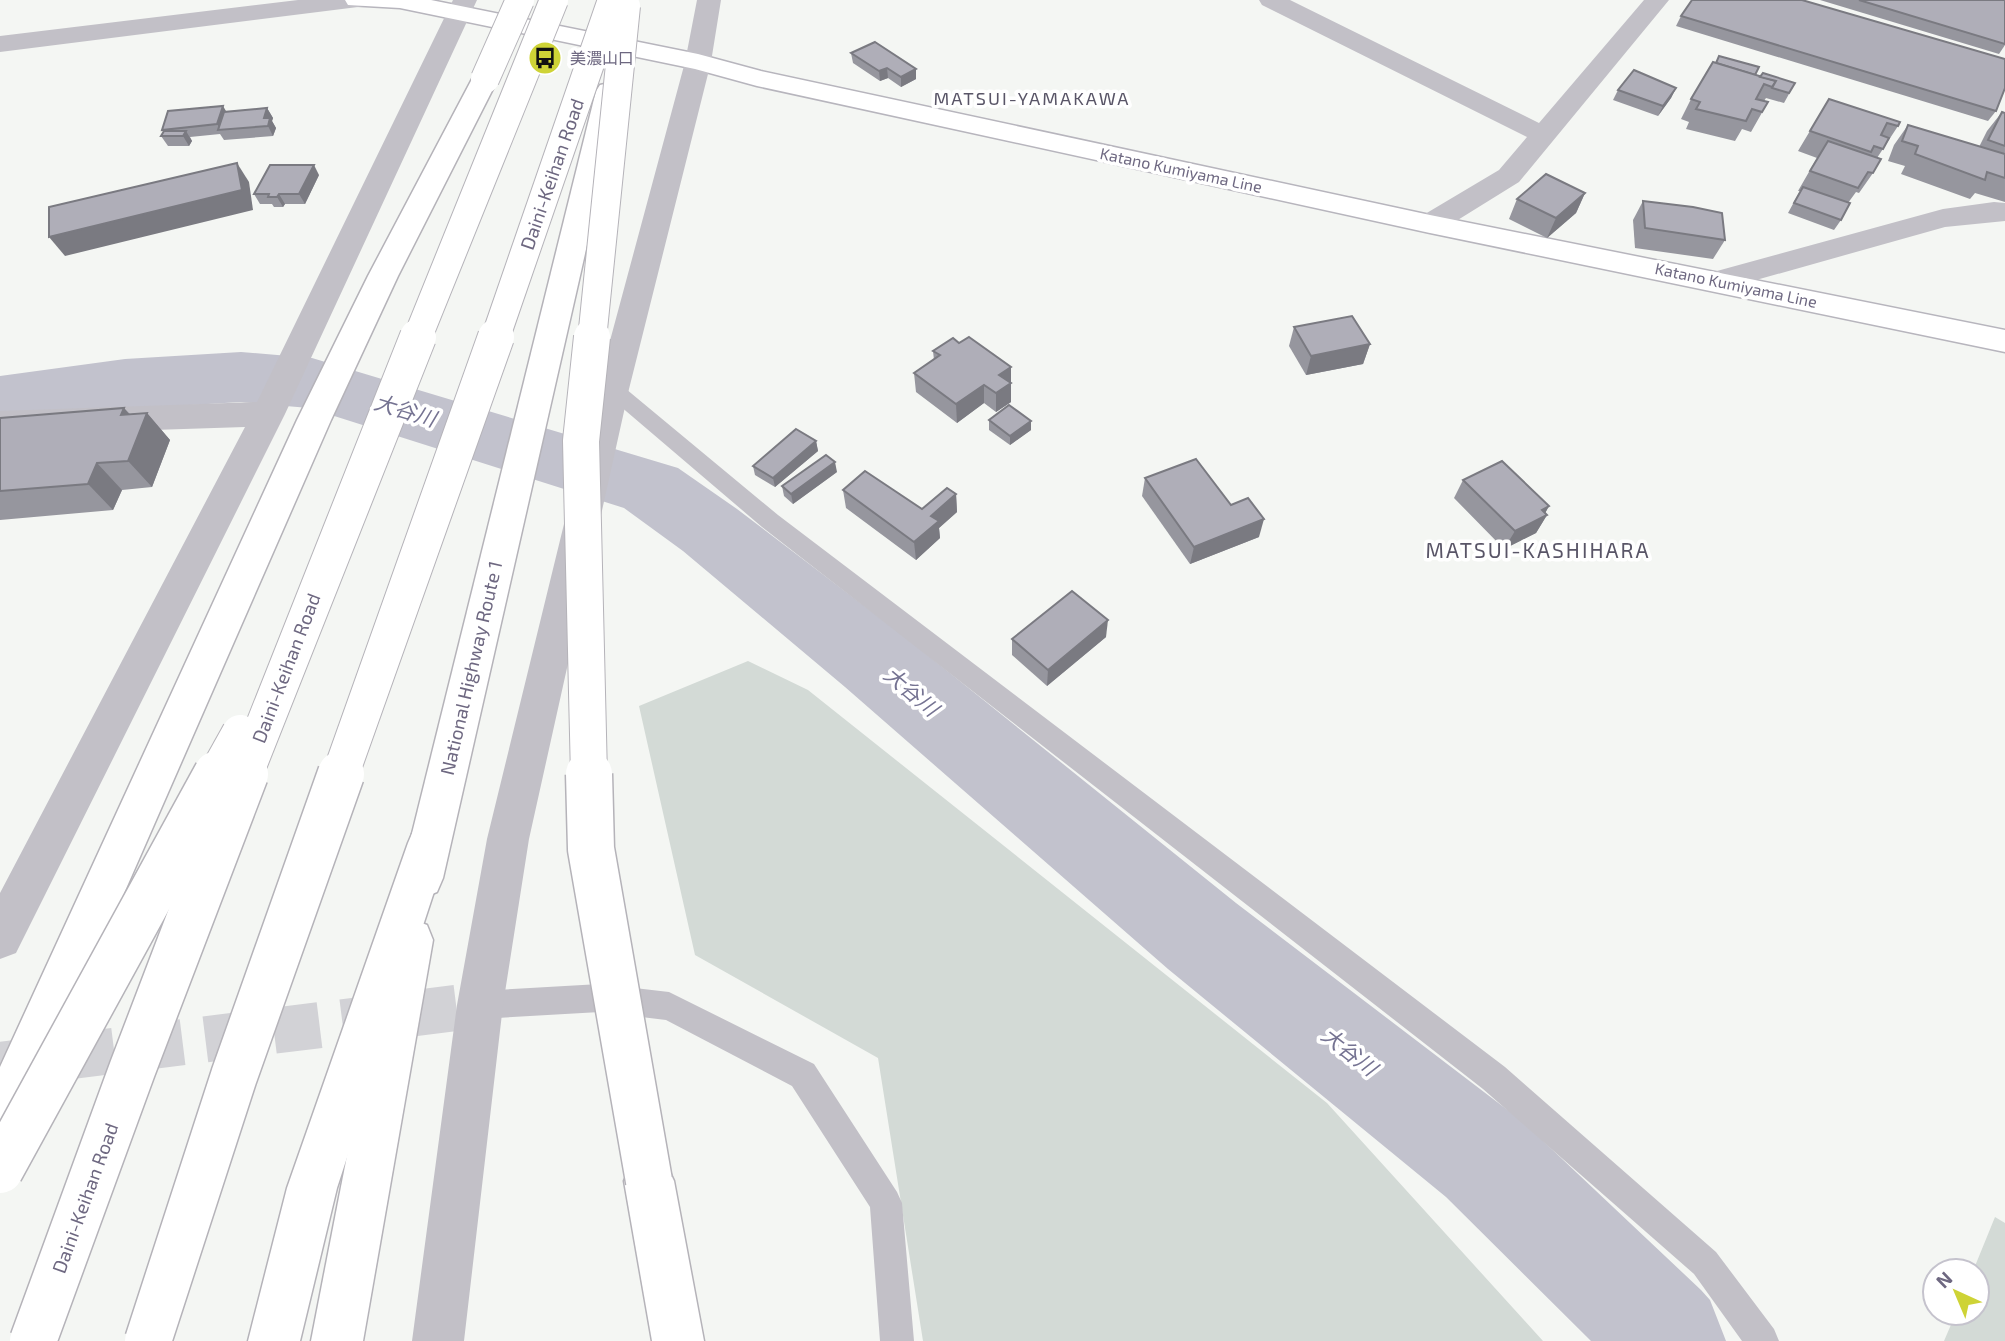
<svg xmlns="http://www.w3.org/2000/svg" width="2005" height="1341" font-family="'Exo 2','Noto Sans JP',sans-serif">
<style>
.green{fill:#d3dad6}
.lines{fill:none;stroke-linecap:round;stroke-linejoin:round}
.river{fill:#c2c2cd;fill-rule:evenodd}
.minor-tunnel{stroke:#d2d2d6;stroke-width:46;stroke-dasharray:46 23;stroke-linecap:butt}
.secondary-casing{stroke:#b7b5bd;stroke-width:3}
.trunk-casing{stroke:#b5b3b9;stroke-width:3}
.motorway-casing{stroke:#b5b3b9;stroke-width:3}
.service{fill:#c2c0c7;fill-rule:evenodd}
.minor{fill:#c2c0c7;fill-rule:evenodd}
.secondary{fill:#fff;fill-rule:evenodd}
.trunk{fill:#fff;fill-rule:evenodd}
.motorway{fill:#fff;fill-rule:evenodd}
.trunk-bridge-casing{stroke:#b5b3b9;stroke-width:30;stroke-linecap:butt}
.motorway-bridge-far2-casing{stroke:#b5b3b9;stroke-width:30;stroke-linecap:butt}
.motorway-bridge-far1-casing{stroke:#b5b3b9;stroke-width:38;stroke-linecap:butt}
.motorway-bridge-casing{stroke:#b5b3b9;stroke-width:49;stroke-linecap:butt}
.trunk-bridge{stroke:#fff;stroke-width:28}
.motorway-bridge-far2{stroke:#fff;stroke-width:28}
.motorway-bridge-far1{stroke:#fff;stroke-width:36}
.motorway-bridge{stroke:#fff;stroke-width:46}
.wall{fill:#96969e}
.shaded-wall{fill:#7a7a81}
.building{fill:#afaeb8;stroke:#7a7a81;stroke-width:2}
.labels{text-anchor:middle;stroke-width:7;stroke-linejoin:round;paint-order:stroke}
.far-poi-label{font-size:16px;fill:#6e6881;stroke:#fff;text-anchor:start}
.far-street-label{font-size:16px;fill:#6e6881;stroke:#fff}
.far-neighbourhood-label{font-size:18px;letter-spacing:2px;fill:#595567;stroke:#fff}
.street-label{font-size:19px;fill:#6e6881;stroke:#fff}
.water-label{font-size:21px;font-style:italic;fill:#757392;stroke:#fff}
.neighbourhood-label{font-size:21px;letter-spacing:2px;fill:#595567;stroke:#fff}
</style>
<rect width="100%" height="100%" fill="#f4f6f3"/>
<g class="green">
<polygon points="748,661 808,690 1327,1103 1543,1341 923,1341 878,1058 695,955 639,706"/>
<polygon points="1995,1217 2005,1223 2005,1341 1944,1341 1956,1313 1977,1313 1977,1271 1973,1271"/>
</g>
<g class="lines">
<polygon class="river" points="241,352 312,358 678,468 737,509 905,637 1236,903 1522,1121 1701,1290 1710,1300 1726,1341 1591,1341 1446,1197 1168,969 845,687 683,551 624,508 309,408 241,402 125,409 0,428 0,376 125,359"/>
<polyline class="minor-tunnel" points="0,1065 480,1005"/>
<defs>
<polygon id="secondary" points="345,0 431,0 698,54 761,71 1430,215 2005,330 2005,352 1430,233 757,86 695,69 400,8 348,5"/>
<g id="trunk">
<polygon points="485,71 494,73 498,79 398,276 331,420 17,1138 0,1145 0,1067 297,420 368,276 472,79 476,73"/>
<polygon points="609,83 618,85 622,91 443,878 437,892 422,898 407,892 401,878 596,91 600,85"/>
<polygon points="411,919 427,925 433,940 363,1341 311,1341 389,940 395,925"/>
</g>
<g id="motorway">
<polygon points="429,824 444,829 450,843 337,1188 300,1341 248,1341 287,1188 408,843 414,829"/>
<polygon points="649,1156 666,1164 674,1181 704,1341 652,1341 624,1181 632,1164"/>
</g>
</defs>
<use href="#secondary" class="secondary-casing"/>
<use href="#trunk" class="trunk-casing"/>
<use href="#motorway" class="motorway-casing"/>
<g class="service">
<polygon points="613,382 620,384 778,515 1505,1067 1716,1252 1774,1329 1779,1341 1742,1341 1694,1274 1483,1089 762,527 606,394 603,389 606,384"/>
<polygon points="600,984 669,992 814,1064 897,1192 902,1203 914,1341 880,1341 870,1207 792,1086 666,1020 600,1012 480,1019 470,1015 465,1005 470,995 480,991"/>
</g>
<g class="minor">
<polygon points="298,0 370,0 367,5 358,7 0,52 0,36"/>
<polygon points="453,0 477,0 285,414 16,953 0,959 0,893 245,427 0,435 0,411 257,402"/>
<polygon points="697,0 721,0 711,62 629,389 529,839 503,1005 464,1341 412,1341 457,1005 487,839 597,389 685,62"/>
<polygon points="1259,0 1290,0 1539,123 1644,0 1669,0 1519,182 1440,231 1430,233 1420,231 1415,224 1420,217 1499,170 1527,137 1262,5"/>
<polygon points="1994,202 2005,203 2005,221 1945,227 1717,291 1706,288 1702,281 1706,274 1943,209"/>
</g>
<use href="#secondary" class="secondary"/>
<use href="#trunk" class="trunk"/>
<use href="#motorway" class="motorway"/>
<defs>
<polyline id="trunk-bridge" points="485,79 520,0"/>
<g id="motorway-bridge-far2">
<polyline points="417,339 554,0"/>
<polyline points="495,339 612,0"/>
<polyline points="592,339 626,6"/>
</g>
<g id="motorway-bridge-far1">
<polyline points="216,776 240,733"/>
<polyline points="244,776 418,337"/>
<polyline points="340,776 496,337"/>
<polyline points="589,776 581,441 592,337"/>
</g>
<g id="motorway-bridge">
<polyline points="589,774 591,849 649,1181"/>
<polyline points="0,1170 217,774"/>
<polyline points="33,1341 132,1070 245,774"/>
<polyline points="148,1341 234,1076 341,774"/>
</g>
</defs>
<use href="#trunk-bridge" class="trunk-bridge-casing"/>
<use href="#motorway-bridge-far2" class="motorway-bridge-far2-casing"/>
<use href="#motorway-bridge-far1" class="motorway-bridge-far1-casing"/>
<use href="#motorway-bridge" class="motorway-bridge-casing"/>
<use href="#trunk-bridge" class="trunk-bridge"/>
<use href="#motorway-bridge-far2" class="motorway-bridge-far2"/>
<use href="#motorway-bridge-far1" class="motorway-bridge-far1"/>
<use href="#motorway-bridge" class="motorway-bridge"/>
</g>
<g class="wall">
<polygon points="1820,0 2005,0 2005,45 1999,54"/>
<polygon points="1681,16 1996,111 1988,121 1676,26"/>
<polygon points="851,53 916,69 916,79 901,87 888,78 880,81 853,63"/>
<polygon points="1755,75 1795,83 1784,103 1766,98 1764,101 1768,102 1751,132 1742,129 1735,141 1686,129 1689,122 1681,119 1691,99"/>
<polygon points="1676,88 1671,98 1658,116 1613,100 1618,90"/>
<polygon points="1829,99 1898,126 1877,158 1873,173 1859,193 1856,192 1848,203 1841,220 1834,230 1788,213 1800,191 1798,191 1817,158 1798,151"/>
<polygon points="267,108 273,118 272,121 276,128 273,136 224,140 220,134 190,137 192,141 189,146 168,146 161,136 164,133 162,130 226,112"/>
<polygon points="2002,112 2005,113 2005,202 1975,193 1970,199 1901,174 1905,166 1888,161 1894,145 1908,125 1979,147 1987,131"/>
<polygon points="319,175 305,204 285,204 283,207 274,207 272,204 260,204 254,194"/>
<polygon points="1585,193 1576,213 1547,238 1509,219 1517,199"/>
<polygon points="1643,201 1725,240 1713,259 1635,248 1633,220"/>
<polygon points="1294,327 1370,344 1363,364 1306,375 1289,346"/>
<polygon points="959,343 1011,367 1011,402 996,412 984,403 957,423 916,392 914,373 934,360 933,351"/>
<polygon points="124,408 130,414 147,413 170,440 152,487 122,490 113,510 0,520 0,418"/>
<polygon points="989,420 1031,421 1031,430 1010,445 989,430"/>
<polygon points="816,441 818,451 775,487 755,475 753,466"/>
<polygon points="837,472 793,504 784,496 782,486"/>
<polygon points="1145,478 1231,505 1259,537 1190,564 1142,496"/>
<polygon points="1463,480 1549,506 1545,513 1547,515 1536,533 1504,549 1454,498"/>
<polygon points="843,490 922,509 956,494 957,512 939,528 940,538 916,560 846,508"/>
<polygon points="1106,637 1047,686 1012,655 1012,639"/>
</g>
<g class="shaded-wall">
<polygon points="887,68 888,78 880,81 879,71"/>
<polygon points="916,69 916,79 901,87 901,77"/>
<polygon points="1676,88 1671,98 1658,116 1663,106"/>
<polygon points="223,106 229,116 221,130 217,124"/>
<polygon points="267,108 273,118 272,121 276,128 273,136 264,118"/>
<polygon points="186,131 192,141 189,146 183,136"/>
<polygon points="237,163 249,182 253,210 65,256 49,237"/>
<polygon points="314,165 319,175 305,204 299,194"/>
<polygon points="1585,193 1576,213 1547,238 1556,218"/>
<polygon points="279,194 285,204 283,207 277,197"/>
<polygon points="1370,344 1363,364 1306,375 1311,356"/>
<polygon points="1011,367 1011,402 996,412 996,393 999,375"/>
<polygon points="984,385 984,403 957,423 956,404"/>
<polygon points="124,408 141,428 147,413 170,440 152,487 128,461 121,415"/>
<polygon points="1031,421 1031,430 1010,445 1010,436"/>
<polygon points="816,441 818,451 775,487 773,478"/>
<polygon points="835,462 837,472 793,504 791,494"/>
<polygon points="97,463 122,490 113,510 88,484"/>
<polygon points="956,494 957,512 939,528 940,538 916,560 914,542 931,516"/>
<polygon points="1549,506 1543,517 1547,515 1536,533 1504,549 1515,531 1542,510"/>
<polygon points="1264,519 1259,537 1190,564 1194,547"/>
<polygon points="1108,620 1106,637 1047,686 1048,670"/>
</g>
<g class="building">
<polygon points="1692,0 1802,0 2005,59 2005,88 1996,111 1681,16"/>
<polygon points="1859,0 2005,0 2005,44"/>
<polygon points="875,42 916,69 901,77 887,68 879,71 851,53"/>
<polygon points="1719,56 1759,67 1755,75 1716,63"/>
<polygon points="1713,62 1776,81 1772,87 1764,84 1756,99 1768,102 1762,112 1752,109 1746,121 1696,109 1700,102 1691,99"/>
<polygon points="1634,70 1676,88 1663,106 1618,90"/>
<polygon points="1763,73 1795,83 1789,93 1772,88 1776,81 1760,77"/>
<polygon points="1829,99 1900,122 1898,126 1887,123 1881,135 1889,138 1883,149 1874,146 1871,152 1810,131"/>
<polygon points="223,106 217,124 162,130 168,111"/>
<polygon points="267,108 264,118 270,118 268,126 218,130 224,112"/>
<polygon points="2002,112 2005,113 2005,146 1988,140"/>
<polygon points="1908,125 2005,154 2005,178 1987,172 1985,180 1915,154 1918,146 1902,141"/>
<polygon points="164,131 186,131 183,136 161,136"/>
<polygon points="1828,141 1881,159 1873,173 1868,172 1858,188 1810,171"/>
<polygon points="237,163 242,190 49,237 49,207"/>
<polygon points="270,165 314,165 299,194 279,194 277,197 268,197 269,194 254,194"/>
<polygon points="1546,174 1585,193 1556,218 1517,199"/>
<polygon points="1803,187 1850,203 1841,220 1794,203"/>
<polygon points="1643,201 1693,207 1722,213 1725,240 1645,228"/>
<polygon points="1352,316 1370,344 1311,356 1294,327"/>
<polygon points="969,337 1011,367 999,375 1011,383 996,393 984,385 956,404 914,373 940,355 933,351 953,338 959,343"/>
<polygon points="1009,405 1031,421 1010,436 989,420"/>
<polygon points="124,408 121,415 147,413 128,461 97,463 88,484 0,491 0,418"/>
<polygon points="796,429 816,441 773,478 753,466"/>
<polygon points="826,455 835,462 791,494 782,486"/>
<polygon points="1196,459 1231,505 1248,498 1264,519 1194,547 1145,478"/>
<polygon points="1502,461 1549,506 1542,510 1547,515 1515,531 1463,480"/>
<polygon points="865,471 922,509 947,488 956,494 931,516 939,521 914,542 843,490"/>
<polygon points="1072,591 1108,620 1048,670 1012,639"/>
</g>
<defs>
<symbol id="bus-disc" viewBox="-11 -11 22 22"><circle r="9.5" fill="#ced336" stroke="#fff"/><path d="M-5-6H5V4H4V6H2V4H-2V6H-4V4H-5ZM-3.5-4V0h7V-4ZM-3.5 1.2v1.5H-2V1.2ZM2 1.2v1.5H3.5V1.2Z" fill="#111"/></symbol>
</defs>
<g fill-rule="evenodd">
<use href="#bus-disc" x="526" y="39" width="38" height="38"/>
</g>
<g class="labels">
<g class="far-poi-label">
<text x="570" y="64">美濃山口</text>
</g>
<g class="far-street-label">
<text transform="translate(1181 170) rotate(12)" y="6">Katano Kumiyama Line</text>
<text transform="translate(1736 285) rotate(12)" y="6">Katano Kumiyama Line</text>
</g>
<g class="far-neighbourhood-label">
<text x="1032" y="105">MATSUI-YAMAKAWA</text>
</g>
<g class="street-label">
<text transform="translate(552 174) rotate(-71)" y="7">Daini-Keihan Road</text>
<text transform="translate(286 668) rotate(-69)" y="7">Daini-Keihan Road</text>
<text transform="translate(471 668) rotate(-77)" y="7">National Highway Route 1</text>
<text transform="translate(85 1198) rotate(-70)" y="7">Daini-Keihan Road</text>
</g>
<g class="water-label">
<text transform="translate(405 411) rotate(17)" y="7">大谷川</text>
<text transform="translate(911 692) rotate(40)" y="7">大谷川</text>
<text transform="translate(1349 1052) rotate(38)" y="7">大谷川</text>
</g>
<g class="neighbourhood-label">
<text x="1538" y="558">MATSUI-KASHIHARA</text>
</g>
</g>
<g transform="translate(1956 1292) rotate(316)"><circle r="33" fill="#ffffff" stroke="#c5c3cd" stroke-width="2"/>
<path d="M0-5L12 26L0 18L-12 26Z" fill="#ced336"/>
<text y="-10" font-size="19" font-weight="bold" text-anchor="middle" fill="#6e6881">N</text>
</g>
</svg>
